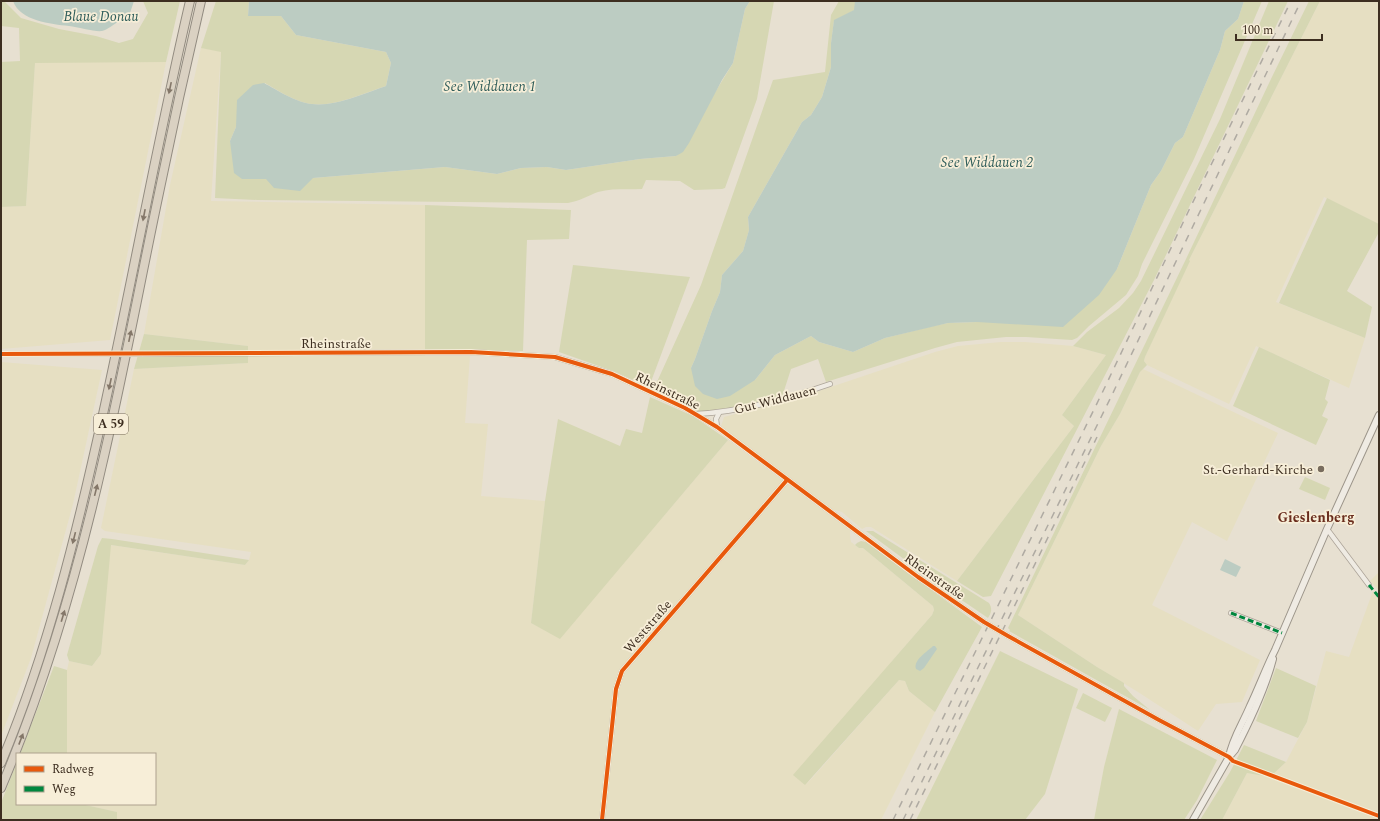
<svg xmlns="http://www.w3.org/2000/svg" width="1380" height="821" font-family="Spectral,serif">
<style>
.farmland{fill:#e6dfc2}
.green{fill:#d6d7b3}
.water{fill:#bcccc2}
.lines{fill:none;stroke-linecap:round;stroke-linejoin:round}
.minor-casing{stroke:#ada599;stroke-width:6}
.secondary-casing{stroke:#9c958a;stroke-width:8}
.motorway-casing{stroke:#928b80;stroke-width:10}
.minor{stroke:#efebe3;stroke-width:4.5}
.secondary{stroke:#efebe3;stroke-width:6}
.motorway{stroke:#dad1c2;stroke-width:8}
.rail{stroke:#afaaa2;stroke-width:1.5;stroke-dasharray:7 7;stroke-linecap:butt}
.minor-bridge-casing{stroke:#ada599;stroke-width:6;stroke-linecap:butt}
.minor-bridge{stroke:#efebe3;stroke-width:4.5}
.quiet{stroke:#00873e;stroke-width:3;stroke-dasharray:6 3;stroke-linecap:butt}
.cycleway-casing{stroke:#f7eed8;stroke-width:6}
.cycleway{stroke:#e8590c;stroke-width:4}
.oneway{fill:#847769}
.poi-dot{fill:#786c5e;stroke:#f7eed8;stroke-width:1.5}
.labels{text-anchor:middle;stroke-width:3.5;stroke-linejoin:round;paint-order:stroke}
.shield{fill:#f7eed8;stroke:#756857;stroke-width:1}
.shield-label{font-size:12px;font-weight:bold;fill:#3d2e20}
.street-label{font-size:13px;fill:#3d2e20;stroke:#f7eed8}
.poi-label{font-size:13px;fill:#3d2e20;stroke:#f7eed8;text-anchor:end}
.water-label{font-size:14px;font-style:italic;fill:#2f5d5a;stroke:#f7eed8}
.neighbourhood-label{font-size:14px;font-weight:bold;fill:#6b2e1e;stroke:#f7eed8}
</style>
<rect width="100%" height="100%" fill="#e7e0d1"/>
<g class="farmland">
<polygon points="1320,1 1379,1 1379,224 1324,197 1276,302 1365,338 1349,388 1256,346 1229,404 1147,365 1144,361 1145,357 1189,260"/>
<polygon points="201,48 221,51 211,201 425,205 425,356 470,356 465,423 488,424 481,496 545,501 531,623 560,638 728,440 850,530 850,535 851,542 859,548 863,548 933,606 934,610 932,615 893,660 806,785 899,680 905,681 909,691 935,712 881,820 117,820 117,812 81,804 155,804 155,754 67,754 67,670 69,661 92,666 101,654 110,545 245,565 249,560 251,552 105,531 101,528 134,369 248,363 248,346 144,334 170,185"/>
<polygon points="35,62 166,62 110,340 1,349 1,207 26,206"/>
<polygon points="1001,342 1025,342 1073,346 1106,355 1062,415 1074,426 957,581 871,527 866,527 862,529 842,512 831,509 721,426 724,417 810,394 935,352 958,346"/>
<polygon points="1,362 102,370 73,504 31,658 1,736"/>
<polygon points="1143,369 1278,433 1227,541 1192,522 1152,605 1260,660 1242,702 1216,704 1198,731 1138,692 1097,667 1018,615 1101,446 1120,414 1140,372"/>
<polygon points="1379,572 1379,591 1370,581"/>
<polygon points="1373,591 1379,598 1379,820 1222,820 1247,773 1270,777 1286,762 1307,722 1326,651 1349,657"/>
</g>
<g class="green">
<polygon points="1,1 5,2 21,18 59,29 96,36 119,43 133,39 148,13 143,1 180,1 166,62 35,63 26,206 1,207 1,62 20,61 19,28 1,26"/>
<path d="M216 1H249L248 16H281L296 35 386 52 391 63 386 86C365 93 334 107 312 104 297 103 277 90 265 83L236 127 230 141 242 179 313 178 445 167 497 174 521 168 547 167 566 170 640 159 676 156 733 63 745 9 750 1H774L757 99 725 188 722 189 694 190 680 181 646 180 642 189C628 190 612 188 598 192 587 196 580 201 568 203L258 200 215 198 221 52 201 48Z"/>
<polygon points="839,1 855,1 855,10 834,21 831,43 831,67 822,97 811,115 802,122 748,217 749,230 743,251 722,275 720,292 712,311 695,359 691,368 755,380 775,355 811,336 819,342 853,352 885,338 933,326 948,323 977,322 1117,269 1151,185 1161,171 1175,143 1183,137 1220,50 1225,31 1238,19 1244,1 1262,1 1194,159 1142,264 1138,276 1126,295 1089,326 1077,338 1072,340 1026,337 1006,337 957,342 935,348 826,382 818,359 791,369 782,397 719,411 702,412 696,411 659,394 656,389 656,384 701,285 773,80 825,72 831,15"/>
<polygon points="1269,1 1288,1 1154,280 991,596 983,597 957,581 1074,426 1062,415 1106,355 1073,346 1087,332 1119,308 1133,293 1141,281 1220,119"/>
<polygon points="1309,1 1320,1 1189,260 1190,261 1145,357 1144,361 1147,365 1140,372 1120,414 1101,446 1018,615 1097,667 1124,683 1124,686 1133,696 1150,710 1009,631 1010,630 1008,628 1186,259 1270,81"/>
<polygon points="1327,198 1379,224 1379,232 1347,291 1372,307 1365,338 1279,303"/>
<polygon points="425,205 571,210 569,239 527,240 523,351 425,350"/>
<polygon points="573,265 690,277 649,387 613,371 559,352"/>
<polygon points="144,334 248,346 248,363 134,369"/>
<polygon points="1259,347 1330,380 1325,399 1328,402 1322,416 1328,419 1316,445 1233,406"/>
<polygon points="650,397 693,416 728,440 560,639 531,623 545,501 558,419 620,446 626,429 642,433"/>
<polygon points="1305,477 1330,488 1325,500 1299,489"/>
<path d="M866 531H873L989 603C992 608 992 612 988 618 946 590 906 561 866 531Z"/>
<polygon points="102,538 112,539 249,560 245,565 111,545 101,654 92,666 69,661 67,655 98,546"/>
<polygon points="861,541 866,542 982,627 935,712 909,691 905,681 899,680 805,785 793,775 932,615 934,610 933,606 863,548 859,548 855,545 857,543"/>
<polygon points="1000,651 1078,689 1045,794 1025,820 916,820"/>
<polygon points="54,666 67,670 67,754 20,754"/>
<polygon points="1276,668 1316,686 1307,722 1298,738 1256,721"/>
<polygon points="1083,693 1112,708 1105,722 1076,708"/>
<polygon points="1119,709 1217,760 1197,800 1184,820 1094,820 1104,767"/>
<polygon points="1244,745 1286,762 1270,777 1247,773 1222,820 1200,820 1230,772"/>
<polygon points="17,762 17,804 81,804 117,812 117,820 1,820 1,803"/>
</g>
<g class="water">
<path d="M13 1H134L129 16C125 19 122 20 118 22 112 25 109 29 102 31 95 32 78 27 69 26 51 24 20 21 13 1Z"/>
<path d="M249 1H750L745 9 733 63 722 80 689 143 683 152 676 156 640 159 566 170 547 167 521 168 497 174 445 167 313 178 300 191 274 188 266 179H242L234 173 230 141 236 127 237 100 253 85 264 83C277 90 297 103 312 104 334 107 366 93 386 86L391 63 386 52 296 35 281 16H248Z"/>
<polygon points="855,1 1244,1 1238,19 1225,31 1220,50 1183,137 1175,143 1161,171 1151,185 1117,269 1099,295 1063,327 977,322 948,323 885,338 853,352 819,342 811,336 775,355 755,380 730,396 717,399 703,394 695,386 691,368 695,359 712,311 720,292 722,275 743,251 749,230 748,217 802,122 811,115 822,97 831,67 831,43 834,20 854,10"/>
<polygon points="1225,559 1241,567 1236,577 1220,570"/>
<path d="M933 646H935L937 649 924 668 920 671 916 669C913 660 927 652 933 646Z"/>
</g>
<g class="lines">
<defs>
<g id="minor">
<polyline points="1,354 99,354"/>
<polyline points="142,354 471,352 555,357 602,371 612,374 685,408 717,427 918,577 984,622"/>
<path d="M696 414C741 412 787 399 830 384"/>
<polyline points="717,427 716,419 719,413"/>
<polyline points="1327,529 1369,585"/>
<polyline points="1231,613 1282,633"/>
<polyline points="1008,636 1159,720 1229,757"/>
<polyline points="602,820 616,689 622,671 787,480"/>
</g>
<g id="secondary">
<path d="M1229 757C1232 739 1243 723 1250 706 1259 687 1266 668 1275 650L1327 529 1379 415"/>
<path d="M1193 820 1229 757 1235 750C1250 721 1265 690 1273 659"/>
</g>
<g id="motorway">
<path d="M1 763C48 651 77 532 103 414 133 277 158 138 190 1"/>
<path d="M1 788C45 684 77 575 102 465 123 375 140 283 159 193 172 129 186 65 201 1"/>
</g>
</defs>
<use href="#minor" class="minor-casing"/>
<use href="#secondary" class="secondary-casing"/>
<use href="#motorway" class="motorway-casing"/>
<use href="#minor" class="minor"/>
<use href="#secondary" class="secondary"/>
<use href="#motorway" class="motorway"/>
<g class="rail">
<polyline points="893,820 1105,387 1189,210 1291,1"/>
<polyline points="903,820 1110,399 1301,1"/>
<polyline points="910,820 1097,437"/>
</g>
<defs>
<g id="minor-bridge">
<polyline points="99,354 142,354"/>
<polyline points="984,622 1008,636"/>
</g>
</defs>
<use href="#minor-bridge" class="minor-bridge-casing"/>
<use href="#minor-bridge" class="minor-bridge"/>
<g class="quiet">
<polyline points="1369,585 1379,597"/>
<polyline points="1231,613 1282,633"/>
</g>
<defs>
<g id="cycleway">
<polyline points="1,354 471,352 555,357 612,374 685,408 717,427 918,577 984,622 1008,636 1159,720 1229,757 1233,761 1379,816"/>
<polyline points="602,820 616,689 622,671 787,480"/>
</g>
</defs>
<use href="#cycleway" class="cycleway-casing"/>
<use href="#cycleway" class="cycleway"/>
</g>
<defs><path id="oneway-solid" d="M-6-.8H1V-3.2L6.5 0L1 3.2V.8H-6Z"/></defs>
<g class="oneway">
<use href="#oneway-solid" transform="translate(170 88) rotate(102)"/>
<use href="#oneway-solid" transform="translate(144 215) rotate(101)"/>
<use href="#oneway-solid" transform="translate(130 336) rotate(-78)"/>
<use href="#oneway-solid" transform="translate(110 384) rotate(102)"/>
<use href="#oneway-solid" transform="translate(96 490) rotate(-76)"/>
<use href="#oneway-solid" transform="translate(74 538) rotate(104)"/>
<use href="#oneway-solid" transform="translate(63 616) rotate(-73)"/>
<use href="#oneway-solid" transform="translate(21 739) rotate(-69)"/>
</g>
<circle class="poi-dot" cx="1321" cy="469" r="4"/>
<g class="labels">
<rect class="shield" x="94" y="414" width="34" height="20" rx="3"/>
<g class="shield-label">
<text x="111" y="428">A 59</text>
</g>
<g class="street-label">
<text x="336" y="348">Rheinstraße</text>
<text transform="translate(668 390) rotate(26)" y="5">Rheinstraße</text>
<text transform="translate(775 399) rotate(-14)" y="5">Gut Widdauen</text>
<text transform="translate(935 576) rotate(35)" y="5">Rheinstraße</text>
<text transform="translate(647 626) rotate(-49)" y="5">Weststraße</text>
</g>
<g class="poi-label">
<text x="1313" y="474">St.-Gerhard-Kirche</text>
</g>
<g class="water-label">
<text x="101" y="21">Blaue Donau</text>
<text x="490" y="91">See Widdauen 1</text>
<text x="987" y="167">See Widdauen 2</text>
</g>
<g class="neighbourhood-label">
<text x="1316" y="522">Gieslenberg</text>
</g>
</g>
<rect width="1380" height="821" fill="none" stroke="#3d2e20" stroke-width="4"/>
<rect x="16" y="753" width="140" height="52" fill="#f7eed8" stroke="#ada18e"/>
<rect x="24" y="766" width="20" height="6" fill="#e8590c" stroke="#ada18e"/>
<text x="52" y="773" font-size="12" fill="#3d2e20">Radweg</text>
<rect x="24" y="786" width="20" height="6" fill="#00873e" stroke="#ada18e"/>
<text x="52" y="793" font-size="12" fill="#3d2e20">Weg</text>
<path d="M1236 34v6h86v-6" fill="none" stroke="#3d2e20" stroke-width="2"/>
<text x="1242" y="34" font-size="12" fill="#3d2e20" stroke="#f7eed8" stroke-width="3" paint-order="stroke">100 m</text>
</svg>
